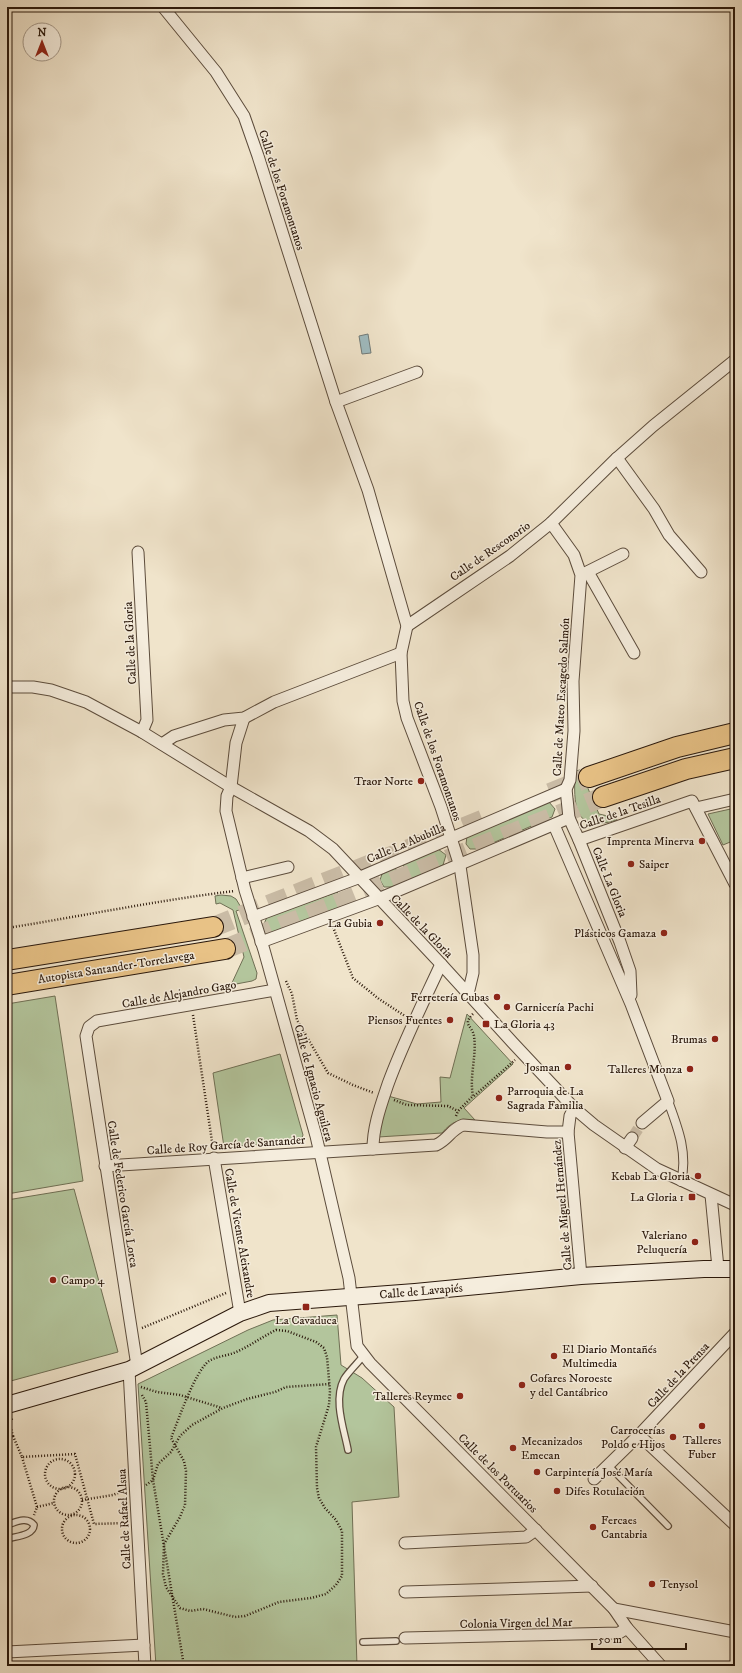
<svg xmlns="http://www.w3.org/2000/svg" width="742" height="1673" font-family="'IM FELL DW Pica',serif">
<style>
.green{fill:#b3c59c;stroke:#6f6f54}
.water{fill:#9fbcc1;stroke:#717b79}
.lines{fill:none;stroke-linecap:round;stroke-linejoin:round}
.minor-tunnel{stroke:#c9bba5;stroke-width:11;stroke-dasharray:11 5.5;stroke-linecap:butt}
.motorway-tunnel{stroke:#c9bba5;stroke-width:20;stroke-dasharray:20 10;stroke-linecap:butt}
.service-casing{stroke:#5c4c3c;stroke-width:8}
.pedestrian-casing{stroke:#5c4c3c;stroke-width:10}
.minor-casing{stroke:#5c4c3c;stroke-width:13}
.secondary-casing{stroke:#2b190c;stroke-width:18}
.motorway-casing{stroke:#2b190c;stroke-width:22}
.path{stroke:#2b190c;stroke-width:2.5;stroke-dasharray:1 2;stroke-linecap:butt}
.service{stroke:#f5eddd;stroke-width:5.5}
.pedestrian{stroke:#f5eddd;stroke-width:8}
.minor{stroke:#f5eddd;stroke-width:11}
.secondary{stroke:#f5eddd;stroke-width:16}
.motorway{stroke:#e8c286;stroke-width:20}
.poi-dot{fill:#8f2418;stroke:#f5eddd;stroke-width:1.5}
.labels{text-anchor:middle;stroke-width:3;stroke-linejoin:round;paint-order:stroke}
.street-label{font-size:12px;fill:#2b190c;stroke:#f5eddd}
.poi-label{font-size:12px;fill:#2b190c;stroke:#f5eddd;text-anchor:end}
</style>
<rect width="100%" height="100%" fill="#f0e4cb"/>
<filter id="stains"><feTurbulence type="fractalNoise" baseFrequency=".005" numOctaves="4"/><feColorMatrix values="0 0 0 0 .2 0 0 0 0 .09 0 0 0 0 .02 0 0 0 .5 -.17"/></filter>
<radialGradient id="worn" r=".72"><stop offset=".6" stop-color="#630" stop-opacity="0"/><stop offset="1" stop-color="#630" stop-opacity=".3"/></radialGradient>
<g class="green">
<path d="M580 770 599 814 612 817 615 816 617 820C572 834 574 804 575 771Z"/>
<polygon points="549,802 555,809 552,817 479,849 470,849 466,844 467,836"/>
<polygon points="735,808 735,840 723,845 708,814"/>
<polygon points="438,849 446,855 443,865 409,880 403,864"/>
<polygon points="395,867 402,883 391,887 384,887 380,880 382,874"/>
<polygon points="337,892 350,905 272,933 265,928 264,924 267,917"/>
<polygon points="221,895 231,896 236,899 242,909 236,911 257,973 256,979 252,981 231,985 244,957 233,910 220,903 216,904 215,896"/>
<polygon points="55,996 83,1181 7,1194 7,1004"/>
<path d="M467 1014 513 1064 464 1108 475 1120C459 1119 452 1121 442 1133L378 1137 388 1096 417 1104 441 1102 440 1077 450 1078Z"/>
<polygon points="280,1054 303,1135 301,1140 297,1142 224,1147 213,1073"/>
<polygon points="74,1189 118,1352 7,1382 7,1200"/>
<polygon points="337,1315 341,1365 362,1378 394,1407 399,1497 352,1502 357,1666 156,1666 138,1384 248,1330 273,1320"/>
<polygon points="123,1662 124,1666 46,1666"/>
</g>
<polygon class="water" points="368,334 371,353 362,354 359,336"/>
<g class="lines">
<polyline class="minor-tunnel" points="632,1138 642,1123"/>
<g class="motorway-tunnel">
<polyline points="550,793 589,777"/>
<polyline points="213,927 487,818"/>
<polyline points="225,949 603,797"/>
</g>
<defs>
<g id="service">
<path d="M348 1450C344 1429 333 1400 344 1379 349 1371 358 1363 364 1355"/>
<polyline points="608,1465 668,1526"/>
<path d="M7 1525C16 1522 27 1516 34 1525 33 1536 16 1536 7 1539"/>
<polyline points="363,1642 396,1641"/>
</g>
<path id="pedestrian" d="M668 1101C678 1128 688 1153 681 1182"/>
<g id="minor">
<polyline points="163,7 216,72 235,102 244,116 258,156 336,402 368,490 407,626 401,653 403,701 407,718 441,807 460,866 473,955 473,973 468,994"/>
<polyline points="336,402 417,372"/>
<polyline points="617,458 654,509 669,535 701,572"/>
<polyline points="551,523 574,555 581,575 573,681 574,731 570,780 566,789 569,818 579,840 692,801 735,884"/>
<polyline points="138,552 147,720 142,732"/>
<polyline points="588,572 634,653"/>
<polyline points="583,574 623,554"/>
<polyline points="407,626 510,556 551,523 617,458 653,426 735,360"/>
<polyline points="7,687 33,687 51,690 86,702 142,732 231,787 309,831 333,849 441,964 513,1043 574,1108 594,1125 657,1169 735,1205"/>
<polyline points="244,718 236,743 231,787 227,796 226,811 245,890 264,950 316,1136 349,1278 357,1346 370,1363 614,1609 627,1628 661,1666"/>
<polyline points="162,744 174,736 224,720 244,718 274,702 401,653"/>
<polyline points="696,808 735,799"/>
<polyline points="554,825 631,1004 668,1101 642,1123"/>
<polyline points="579,840 620,942 630,971 631,995"/>
<polyline points="242,878 288,867"/>
<polyline points="253,917 358,878 566,789"/>
<polyline points="261,942 378,899 569,818"/>
<polyline points="568,1132 581,1276"/>
<polyline points="625,1148 632,1138"/>
<path d="M373 1149C373 1126 381 1105 388 1084 403 1043 423 1003 441 964"/>
<polyline points="214,1158 240,1313"/>
<path d="M105 1166 436 1145C449 1139 450 1130 463 1125L547 1132H568L570 1116 574 1108"/>
<polyline points="711,1195 718,1268"/>
<polyline points="137,1366 95,1095 86,1036 89,1027 97,1021 275,990"/>
<polyline points="129,1370 145,1666"/>
<polyline points="639,1435 735,1525"/>
<polyline points="594,1479 639,1435 735,1333"/>
<polyline points="405,1543 526,1537 536,1530"/>
<polyline points="405,1592 592,1586"/>
<polyline points="614,1609 735,1632"/>
<polyline points="405,1638 619,1633 627,1628"/>
<polyline points="7,1652 144,1645"/>
</g>
<polyline id="secondary" points="7,1405 129,1370 240,1313 269,1303 415,1292 581,1276 704,1269 735,1269"/>
<g id="motorway">
<polyline points="589,777 677,747 735,733"/>
<polyline points="603,797 686,769 735,758"/>
<polyline points="7,960 213,927"/>
<polyline points="7,985 225,949"/>
</g>
</defs>
<use href="#service" class="service-casing"/>
<use href="#pedestrian" class="pedestrian-casing"/>
<use href="#minor" class="minor-casing"/>
<use href="#secondary" class="secondary-casing"/>
<use href="#motorway" class="motorway-casing"/>
<g class="path">
<polyline points="333,927 353,978 379,999 405,1016"/>
<path d="M7 928C83 916 159 900 235 891"/>
<polyline points="286,981 292,994 297,1020 328,1073 353,1085 374,1093"/>
<polyline points="193,1015 213,1148"/>
<polyline points="474,1096 515,1060"/>
<polyline points="394,1100 407,1105 448,1106 458,1111"/>
<path d="M456 1116 458 1111 473 1096C469 1076 477 1056 474 1036 472 1025 462 1025 473 1014"/>
<polyline points="142,1328 226,1293"/>
<path d="M276 1330 287 1331 316 1342 324 1348 327 1357 330 1391 329 1405 316 1447 317 1488 319 1498 325 1508 336 1520 342 1531V1576L336 1585 326 1594 311 1598 279 1602 245 1616 235 1617 203 1609 190 1611 180 1608 166 1587 163 1574 164 1544 180 1517 185 1505 186 1471 184 1461 171 1438C178 1421 195 1371 209 1361 217 1356 227 1356 236 1352 250 1346 262 1337 276 1330Z"/>
<polyline points="141,1387 157,1392 180,1395 222,1408"/>
<polyline points="142,1395 146,1402 153,1480 184,1666"/>
<polyline points="7,1423 13,1418"/>
<polyline points="13,1436 22,1457 75,1454 94,1524 126,1523"/>
<polyline points="7,1438 13,1436 9,1421"/>
<polyline points="22,1457 37,1507 34,1515"/>
<circle cx="60" cy="1474" r="15"/>
<polyline points="146,1485 153,1480 158,1464 171,1452 180,1436 192,1425 223,1408 247,1399 275,1392 286,1387 330,1384"/>
<circle cx="68" cy="1501" r="14"/>
<polyline points="82,1500 113,1495 125,1490"/>
<polyline points="37,1507 54,1503"/>
<circle cx="76" cy="1529" r="14"/>
</g>
<use href="#service" class="service"/>
<use href="#pedestrian" class="pedestrian"/>
<use href="#minor" class="minor"/>
<use href="#secondary" class="secondary"/>
<use href="#motorway" class="motorway"/>
</g>
<g class="poi-dot">
<circle cx="421" cy="781" r="4"/>
<circle cx="702" cy="841" r="4"/>
<circle cx="631" cy="864" r="4"/>
<circle cx="380" cy="923" r="4"/>
<circle cx="664" cy="933" r="4"/>
<circle cx="497" cy="997" r="4"/>
<circle cx="507" cy="1007" r="4"/>
<circle cx="450" cy="1020" r="4"/>
<rect x="482" y="1020" width="8" height="8" rx="2"/>
<circle cx="715" cy="1039" r="4"/>
<circle cx="568" cy="1067" r="4"/>
<circle cx="690" cy="1069" r="4"/>
<circle cx="499" cy="1098" r="4"/>
<circle cx="698" cy="1176" r="4"/>
<rect x="688" y="1193" width="8" height="8" rx="2"/>
<circle cx="695" cy="1242" r="4"/>
<circle cx="53" cy="1280" r="4"/>
<rect x="302" y="1303" width="8" height="8" rx="2"/>
<circle cx="554" cy="1356" r="4"/>
<circle cx="522" cy="1385" r="4"/>
<circle cx="460" cy="1396" r="4"/>
<circle cx="702" cy="1426" r="4"/>
<circle cx="673" cy="1437" r="4"/>
<circle cx="513" cy="1448" r="4"/>
<circle cx="537" cy="1472" r="4"/>
<circle cx="557" cy="1491" r="4"/>
<circle cx="593" cy="1527" r="4"/>
<circle cx="652" cy="1584" r="4"/>
</g>
<g class="labels">
<g class="street-label">
<text transform="translate(282 190) rotate(72)" y="4">Calle de los Foramontanos</text>
<text transform="translate(490 551) rotate(-35)" y="4">Calle de Resconorio</text>
<text transform="translate(130 643) rotate(-93)" y="4">Calle de la Gloria</text>
<text transform="translate(561 697) rotate(-87)" y="4">Calle de Mateo Escagedo Salmón</text>
<text transform="translate(438 761) rotate(71)" y="4">Calle de los Foramontanos</text>
<text transform="translate(620 812) rotate(-19)" y="4">Calle de la Tesilla</text>
<text transform="translate(406 843) rotate(-23)" y="4">Calle La Abubilla</text>
<text transform="translate(610 882) rotate(68)" y="4">Calle La Gloria</text>
<text transform="translate(422 926) rotate(46)" y="4">Calle de la Gloria</text>
<text transform="translate(116 967) rotate(-9)" y="4">Autopista Santander-Torrelavega</text>
<text transform="translate(179 994) rotate(-10)" y="4">Calle de Alejandro Gago</text>
<text transform="translate(314 1083) rotate(75)" y="4">Calle de Ignacio Aguilera</text>
<text transform="translate(226 1145) rotate(-4)" y="4">Calle de Roy García de Santander</text>
<text transform="translate(123 1194) rotate(81)" y="4">Calle de Federico García Lorca</text>
<text transform="translate(562 1205) rotate(-95)" y="4">Calle de Miguel Hernández</text>
<text transform="translate(240 1233) rotate(80)" y="4">Calle de Vicente Aleixandre</text>
<text transform="translate(421 1291) rotate(-5)" y="4">Calle de Lavapiés</text>
<text transform="translate(678 1375) rotate(-47)" y="4">Calle de la Prensa</text>
<text transform="translate(498 1473) rotate(45)" y="4">Calle de los Portuarios</text>
<text transform="translate(124 1519) rotate(-93)" y="4">Calle de Rafael Alsua</text>
<text transform="translate(516 1623) rotate(-1)" y="4">Colonia Virgen del Mar</text>
</g>
<g class="poi-label">
<text x="413" y="785">Traor Norte</text>
<text x="694" y="845">Imprenta Minerva</text>
<text x="639" y="868" text-anchor="start">Saiper</text>
<text x="372" y="927">La Gubia</text>
<text x="656" y="937">Plásticos Gamaza</text>
<text x="489" y="1001">Ferretería Cubas</text>
<text x="515" y="1011" text-anchor="start">Carnicería Pachi</text>
<text x="442" y="1024">Piensos Fuentes</text>
<text x="494" y="1028" text-anchor="start">La Gloria 43</text>
<text x="707" y="1043">Brumas</text>
<text x="560" y="1071">Josman</text>
<text x="682" y="1073">Talleres Monza</text>
<text x="507" y="1095" text-anchor="start">Parroquia de La<tspan x="507" dy="14">Sagrada Familia</tspan></text>
<text x="690" y="1180">Kebab La Gloria</text>
<text x="684" y="1201">La Gloria 1</text>
<text x="687" y="1239">Valeriano<tspan x="687" dy="14">Peluquería</tspan></text>
<text x="61" y="1284" text-anchor="start">Campo 4</text>
<text x="306" y="1324" text-anchor="middle">La Cavaduca</text>
<text x="562" y="1353" text-anchor="start">El Diario Montañés<tspan x="562" dy="14">Multimedia</tspan></text>
<text x="530" y="1382" text-anchor="start">Cofares Noroeste<tspan x="530" dy="14">y del Cantábrico</tspan></text>
<text x="452" y="1400">Talleres Reymec</text>
<text x="665" y="1434">Carrocerías<tspan x="665" dy="14">Poldo e Hijos</tspan></text>
<text x="702" y="1444" text-anchor="middle">Talleres<tspan x="702" dy="14">Fuber</tspan></text>
<text x="521" y="1445" text-anchor="start">Mecanizados<tspan x="521" dy="14">Emecan</tspan></text>
<text x="545" y="1476" text-anchor="start">Carpintería José María</text>
<text x="565" y="1495" text-anchor="start">Difes Rotulación</text>
<text x="601" y="1524" text-anchor="start">Fercaes<tspan x="601" dy="14">Cantabria</tspan></text>
<text x="660" y="1588" text-anchor="start">Tenysol</text>
</g>
</g>
<rect width="742" height="1673" fill="none" stroke="#f0e4cb" stroke-width="24"/>
<rect x="8" y="8" width="726" height="1657" fill="none" stroke="#2b190c" stroke-width="2"/>
<rect x="12" y="12" width="718" height="1649" fill="none" stroke="#2b190c"/>
<g transform="translate(42 42)"><circle r="19" fill="#f5eddd" stroke="#a49889"/>
<path d="M0-3L7 15L0 10L-7 15Z" fill="#8f2418"/>
<text y="-6" font-size="11" font-weight="bold" text-anchor="middle" fill="#2b190c">N</text>
</g>
<path d="M592 1643v6h94v-6" fill="none" stroke="#2b190c" stroke-width="2"/>
<text x="598" y="1643" font-size="12" fill="#2b190c" stroke="#f5eddd" stroke-width="3" paint-order="stroke">50 m</text>
<rect width="100%" height="100%" filter="url(#stains)"/>
<rect width="100%" height="100%" fill="url(#worn)"/>
</svg>
